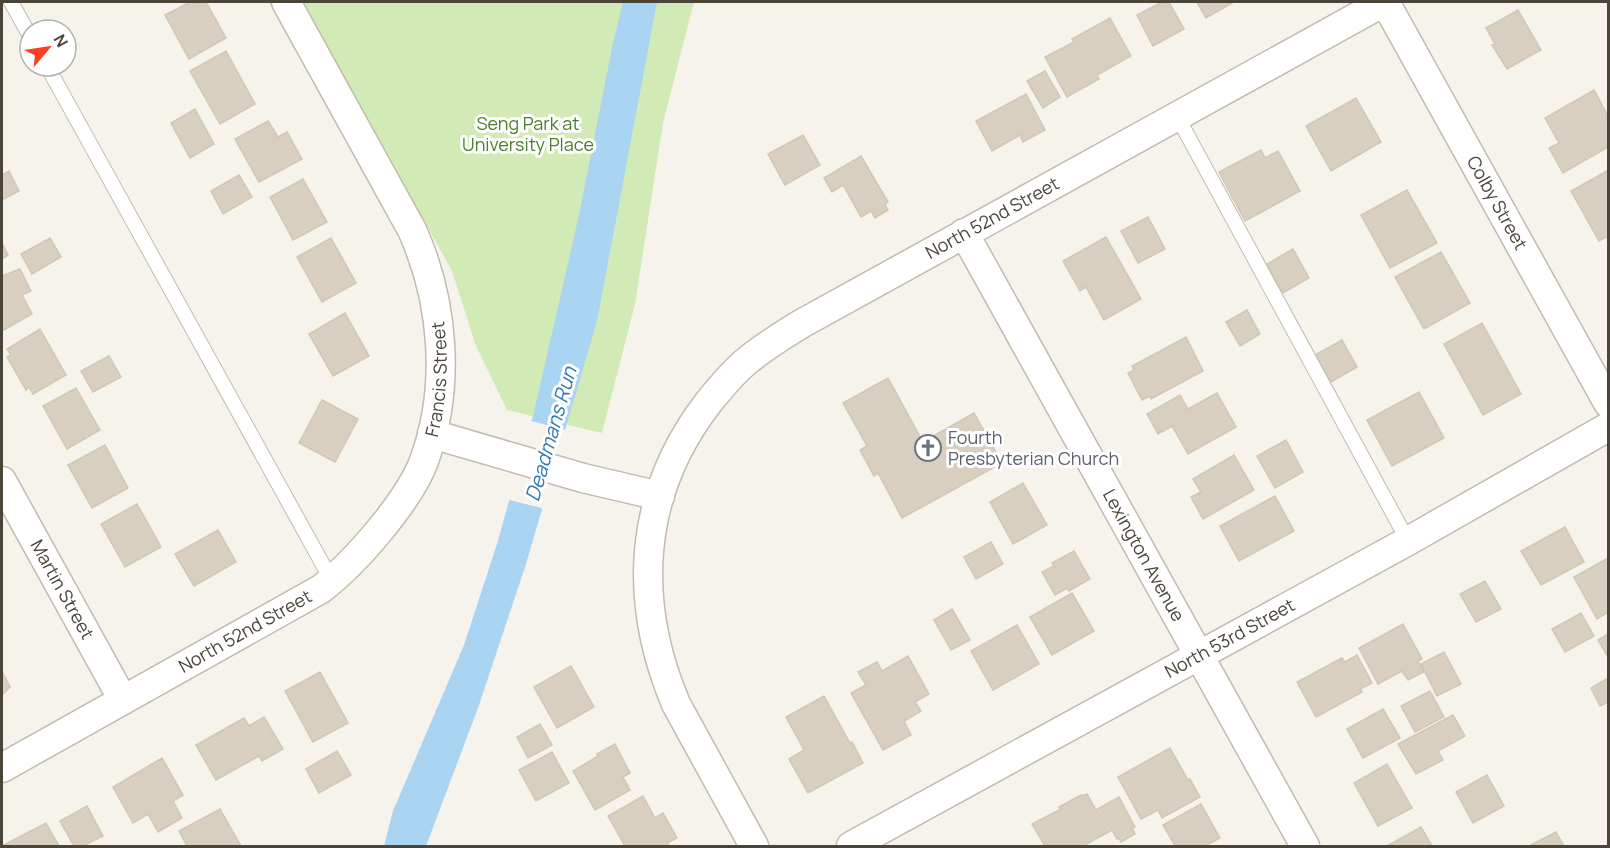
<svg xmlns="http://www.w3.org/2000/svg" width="1610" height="848" font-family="Manrope,sans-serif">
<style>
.green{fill:#d2eab5}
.water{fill:#a9d4f2}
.pier{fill:#f6f3ec}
.building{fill:#d8cfc1;stroke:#d3c7b4;stroke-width:1.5}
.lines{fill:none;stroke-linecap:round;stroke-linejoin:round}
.lane-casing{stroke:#c2bbae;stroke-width:16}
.street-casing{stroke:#c2bbae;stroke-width:31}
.lane{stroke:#fff;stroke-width:14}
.street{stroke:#fff;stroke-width:28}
.labels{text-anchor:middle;stroke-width:6;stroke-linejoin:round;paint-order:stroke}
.park-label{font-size:18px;fill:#4a7f2a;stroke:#fff}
.street-label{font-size:18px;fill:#4b4439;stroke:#fff}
.worship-label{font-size:18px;fill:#5b616d;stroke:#fff;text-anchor:start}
.water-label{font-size:20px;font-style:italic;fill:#2e7ab2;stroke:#fff}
</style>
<rect width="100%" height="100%" fill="#f6f3ec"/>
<polygon class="green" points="302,2 694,2 663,123 635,304 602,433 507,410 476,346 452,271"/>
<polygon class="water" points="623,2 657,2 597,321 526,564 478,708 426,846 384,846 393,811 464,645 497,544 534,412 579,215 612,48"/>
<polygon class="pier" points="528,420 569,431 545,509 506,499"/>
<g class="building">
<polygon points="190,2 206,2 226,38 189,59 165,15"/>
<polygon points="1162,2 1169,2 1184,29 1153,46 1137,15"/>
<polygon points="1197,2 1231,2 1232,3 1206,18"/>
<polygon points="1518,10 1541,50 1507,69 1492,45 1495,44 1486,28"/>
<polygon points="1110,18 1131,56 1097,75 1099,79 1067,97 1045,57 1074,42 1072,39"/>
<polygon points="226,51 255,104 220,124 190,71"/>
<polygon points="1045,71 1060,97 1043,108 1027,81"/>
<polygon points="1594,90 1608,116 1608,147 1563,173 1549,148 1559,143 1545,118"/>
<polygon points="1026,94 1045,130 1023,142 1020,135 992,151 976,121"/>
<polygon points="1356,98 1381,142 1331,171 1306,126"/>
<polygon points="195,109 214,144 190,158 171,123"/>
<polygon points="268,121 278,137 287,132 302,159 259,182 235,139"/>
<polygon points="803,135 820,165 785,185 768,154"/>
<polygon points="1261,150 1265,158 1278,151 1300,191 1245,221 1219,172"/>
<polygon points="861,156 888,202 885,204 888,210 875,218 871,211 861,217 843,185 832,192 824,178"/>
<polygon points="9,171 19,191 2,200 2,175"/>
<polygon points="1607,171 1608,175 1608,236 1599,241 1571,191"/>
<polygon points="239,175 252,197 223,214 211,191"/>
<polygon points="303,179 327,222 293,240 270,197"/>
<polygon points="1407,190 1437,243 1390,268 1361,215"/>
<polygon points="1148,217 1165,249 1138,263 1121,231"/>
<polygon points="1106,237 1141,299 1104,320 1086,287 1080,291 1063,261"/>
<polygon points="50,238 61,257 32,274 21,254"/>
<polygon points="331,238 356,283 322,302 297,257"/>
<polygon points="2,243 8,255 2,259"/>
<polygon points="1293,249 1309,278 1283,293 1267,264"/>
<polygon points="1441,252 1470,303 1424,329 1395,277"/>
<polygon points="20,269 31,291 22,295 32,314 2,331 2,276"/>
<polygon points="1247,310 1260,334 1240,346 1226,322"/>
<polygon points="345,313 369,356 333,376 309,334"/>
<polygon points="1482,323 1521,394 1483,415 1444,344"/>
<polygon points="40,329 66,375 33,394 29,387 26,390 7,357 11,355 7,349"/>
<polygon points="1186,337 1203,371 1151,399 1150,396 1142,400 1128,373 1134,370 1132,366"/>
<polygon points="1342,340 1357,367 1331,382 1315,355"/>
<polygon points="109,356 121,377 93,392 81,371"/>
<polygon points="888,378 923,442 974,413 1002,463 902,518 878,473 874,476 860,450 867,446 843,403"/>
<polygon points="76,388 100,430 67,449 43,406"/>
<polygon points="1419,392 1444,438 1392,466 1367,420"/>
<polygon points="1217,393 1236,427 1188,454 1172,426 1158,434 1147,414 1180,395 1188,409"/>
<polygon points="322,400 358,419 335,462 299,443"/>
<polygon points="1286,440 1303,472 1275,488 1257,456"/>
<polygon points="105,445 128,488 92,508 68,465"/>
<polygon points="1234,455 1254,490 1203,519 1191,497 1201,492 1193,479"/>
<polygon points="1023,483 1047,525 1013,544 990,502"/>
<polygon points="1275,496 1294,531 1239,561 1220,526"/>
<polygon points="137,504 161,547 125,567 101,524"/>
<polygon points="1565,527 1584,562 1541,585 1521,551"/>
<polygon points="218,530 236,562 194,586 175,554"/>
<polygon points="991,542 1003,564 976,579 964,557"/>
<polygon points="1074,551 1090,579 1069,591 1067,588 1055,595 1042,572 1054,566 1052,563"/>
<polygon points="1608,558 1608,612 1597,619 1574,577"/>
<polygon points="1485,581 1501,609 1476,622 1460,594"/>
<polygon points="1072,593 1094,631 1052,655 1030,617"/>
<polygon points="952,609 970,640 951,650 934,620"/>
<polygon points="1581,613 1594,636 1565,652 1552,629"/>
<polygon points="1403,624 1422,659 1418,661 1424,672 1408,680 1402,671 1378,684 1359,648"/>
<polygon points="1017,625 1039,664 993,690 971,651"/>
<polygon points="1608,634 1608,657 1598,640"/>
<polygon points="1444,652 1461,684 1437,696 1421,664"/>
<polygon points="1357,655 1372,683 1360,689 1362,692 1316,717 1297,682 1342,658 1345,662"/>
<polygon points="908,656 929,694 915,702 921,711 904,721 911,735 883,750 851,693 866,685 858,672 877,662 882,671"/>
<polygon points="571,666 594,707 557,728 534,687"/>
<polygon points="2,671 10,687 2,695"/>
<polygon points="320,672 348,723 313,742 285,691"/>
<polygon points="1608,678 1608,702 1600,706 1591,688"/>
<polygon points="1430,691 1444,717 1415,732 1401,706"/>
<polygon points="824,696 850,743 852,742 863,763 808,793 789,759 804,750 786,717"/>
<polygon points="1383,709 1400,738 1363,758 1347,729"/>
<polygon points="1453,715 1465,736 1438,751 1443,760 1416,774 1398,744"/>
<polygon points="264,717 283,749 262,761 259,756 216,780 196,745 244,718 249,726"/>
<polygon points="540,724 552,745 528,758 517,737"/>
<polygon points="615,744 630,773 623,777 630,790 595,810 573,771 598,756 597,754"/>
<polygon points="1170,748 1188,780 1190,779 1200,797 1162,818 1158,810 1141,819 1118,777"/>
<polygon points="337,751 351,775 319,793 306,769"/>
<polygon points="552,752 569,783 536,801 519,770"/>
<polygon points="162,758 183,795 173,801 182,818 158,832 148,814 133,823 113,787"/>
<polygon points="1387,764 1412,808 1378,826 1354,783"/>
<polygon points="1487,775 1504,806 1473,823 1456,792"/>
<polygon points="1087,794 1096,810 1119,797 1135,827 1132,828 1135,834 1121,842 1119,838 1117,839 1112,830 1083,846 1045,846 1032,824 1061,809 1059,807 1081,795 1082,796"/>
<polygon points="643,796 655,818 663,813 677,838 667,843 669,846 625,846 608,816"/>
<polygon points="1201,804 1220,838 1205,846 1175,846 1163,825"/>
<polygon points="87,806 103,836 83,846 74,846 60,821"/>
<polygon points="220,809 241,846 187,846 179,831"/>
<polygon points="46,823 59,846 2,846"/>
<polygon points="1421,827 1432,846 1387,846"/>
<polygon points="1556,832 1564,846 1531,846 1531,845"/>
</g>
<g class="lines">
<defs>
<g id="lane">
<polyline points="11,2 30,36"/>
<polyline points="47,66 332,581"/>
<polyline points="1177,116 1408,541"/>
</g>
<g id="street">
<path id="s1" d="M1385 2 1608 403"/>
<path id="s2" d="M964 233 1305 846"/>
<polyline points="432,434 583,478 660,496"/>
<path id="s3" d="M2 481 123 700"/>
<path id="s4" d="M2 768 321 589C355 563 409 501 424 461 451 387 444 301 412 230L286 2"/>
<path id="s5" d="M754 846 676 704C632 600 638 494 708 403 720 388 733 372 748 360 765 346 783 335 801 324L1384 2"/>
<path id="s6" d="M851 846 1408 541 1608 427"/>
</g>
</defs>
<use href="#lane" class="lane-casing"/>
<use href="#street" class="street-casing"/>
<use href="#lane" class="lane"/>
<use href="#street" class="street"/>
</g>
<defs>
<symbol id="church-ring" viewBox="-11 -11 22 22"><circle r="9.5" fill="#fff" stroke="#6b7280" stroke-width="1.5"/><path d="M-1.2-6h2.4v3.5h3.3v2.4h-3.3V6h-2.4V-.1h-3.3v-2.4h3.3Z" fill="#6b7280"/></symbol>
</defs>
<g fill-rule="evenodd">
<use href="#church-ring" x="913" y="433" width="30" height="30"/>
</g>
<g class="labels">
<g class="park-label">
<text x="528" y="130">Seng Park at<tspan x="528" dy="21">University Place</tspan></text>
</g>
<g class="street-label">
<text dy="6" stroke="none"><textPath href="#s1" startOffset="230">Colby Street</textPath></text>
<text dy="6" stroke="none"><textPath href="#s5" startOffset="822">North 52nd Street</textPath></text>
<text dy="6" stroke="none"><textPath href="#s4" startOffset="615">Francis Street</textPath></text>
<text dy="6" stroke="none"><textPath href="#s2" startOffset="369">Lexington Avenue</textPath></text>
<text dy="6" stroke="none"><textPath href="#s3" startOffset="124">Martin Street</textPath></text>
<text dy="6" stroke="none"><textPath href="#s4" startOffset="279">North 52nd Street</textPath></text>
<text dy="6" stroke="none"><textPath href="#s6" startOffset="432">North 53rd Street</textPath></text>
</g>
<g class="worship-label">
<text x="948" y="444">Fourth<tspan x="948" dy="21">Presbyterian Church</tspan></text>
</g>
<g class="water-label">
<text transform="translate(551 434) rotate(-74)" y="7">Deadmans Run</text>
</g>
</g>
<rect width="1610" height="848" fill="none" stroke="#4b4439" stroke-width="6"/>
<g transform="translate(48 48) rotate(61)"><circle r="28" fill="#ffffff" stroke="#b7b4b0" stroke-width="1.5"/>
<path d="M0-4.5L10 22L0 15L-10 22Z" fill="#fc3f1d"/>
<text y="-9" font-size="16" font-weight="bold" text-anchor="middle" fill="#4b4439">N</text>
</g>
</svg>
